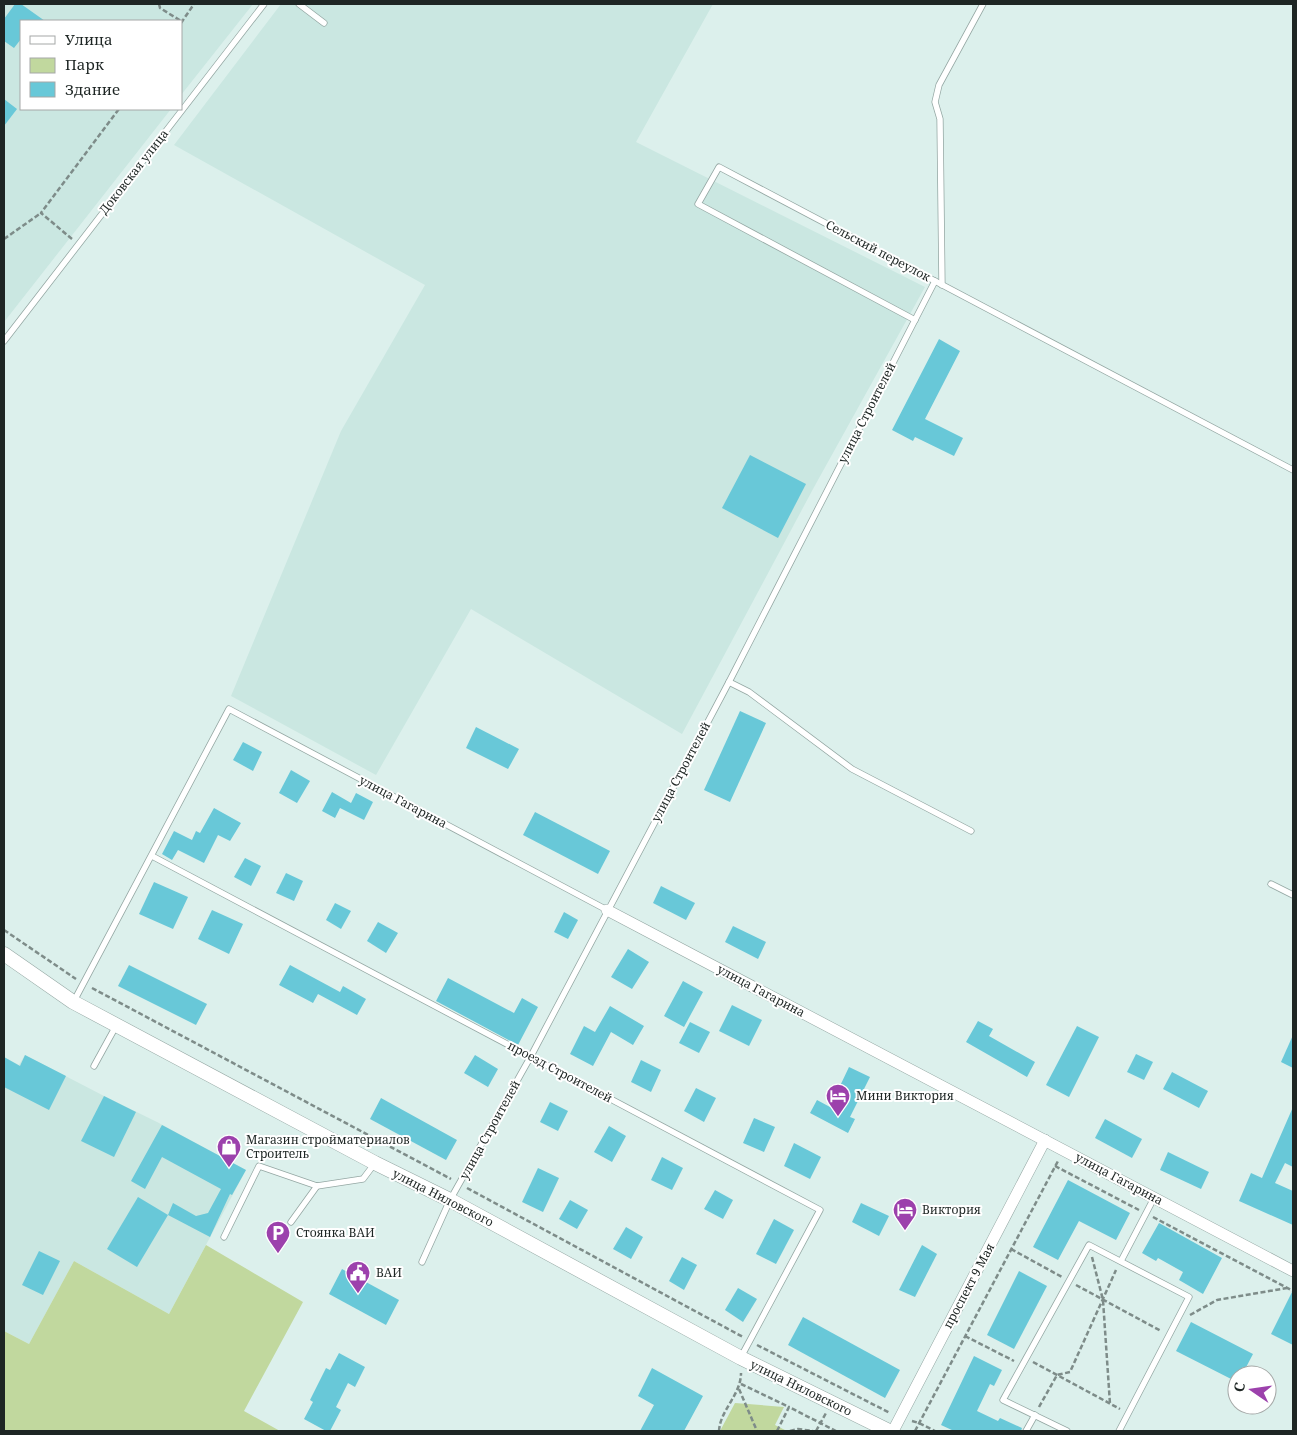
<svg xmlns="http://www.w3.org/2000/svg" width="1297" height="1435" font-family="'Noto Serif',serif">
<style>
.built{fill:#cae7e1}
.green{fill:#c1d89e}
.building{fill:#68c8d8}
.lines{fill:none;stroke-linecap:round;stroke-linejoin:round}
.service-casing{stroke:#94a7a3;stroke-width:7}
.minor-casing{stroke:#94a7a3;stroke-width:12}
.tertiary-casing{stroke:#94a7a3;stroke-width:15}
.path{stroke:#7e8c89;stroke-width:2.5;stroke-dasharray:5 2.5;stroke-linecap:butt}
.service{stroke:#fff;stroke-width:5.5}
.minor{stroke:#fff;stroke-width:11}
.tertiary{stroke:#fff;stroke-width:14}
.labels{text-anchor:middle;stroke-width:4;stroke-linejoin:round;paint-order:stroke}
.street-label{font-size:12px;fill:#1e2624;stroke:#fff}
.poi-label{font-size:12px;fill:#1e2624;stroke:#fff;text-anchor:start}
</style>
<rect width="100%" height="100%" fill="#dcf0ec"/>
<g class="built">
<polygon points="4,4 253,4 181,95 181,21 21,21 21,109 171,109 4,322"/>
<polygon points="281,4 713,4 636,142 925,287 813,489 682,734 471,609 376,775 231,696 341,431 425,285 174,145"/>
<polygon points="25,1055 104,1096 157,1122 246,1170 169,1314 74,1261 29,1344 4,1331 4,1057 19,1065"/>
</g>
<g class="green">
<polygon points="206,1245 303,1302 244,1411 280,1431 4,1431 4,1331 29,1344 74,1261 169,1314"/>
<polygon points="735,1403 784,1407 775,1425 787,1431 720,1431"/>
</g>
<g class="building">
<polygon points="15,4 21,4 45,21 21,21 21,39 14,48 4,41 4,19"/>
<polygon points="4,99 17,109 4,126"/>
<polygon points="939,339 960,351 925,419 963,438 954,456 915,437 913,441 892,430"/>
<polygon points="750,455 806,484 778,538 722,508"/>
<polygon points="740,711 766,723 730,802 704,790"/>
<polygon points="476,727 519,749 508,769 466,748"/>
<polygon points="243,742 262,752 253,771 233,760"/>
<polygon points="291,770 310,781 297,803 279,793"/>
<polygon points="332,792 351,803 356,793 373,802 364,820 340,808 335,818 322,811"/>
<polygon points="214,808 241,823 230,841 218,835 204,863 178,850 172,860 162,854 174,831 192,840 196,831 200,833"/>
<polygon points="535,812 610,851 598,874 523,835"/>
<polygon points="245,858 261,866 251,886 234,877"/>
<polygon points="286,873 303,881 294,901 276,893"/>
<polygon points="154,882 188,897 173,929 139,914"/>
<polygon points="661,886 695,903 686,920 653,903"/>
<polygon points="335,903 351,911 341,929 326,920"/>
<polygon points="212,910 243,924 229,954 198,939"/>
<polygon points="564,912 578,920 568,939 554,932"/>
<polygon points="378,922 398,933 386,953 367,941"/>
<polygon points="733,926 766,942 758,959 725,942"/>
<polygon points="628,949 649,962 632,989 611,977"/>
<polygon points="129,965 207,1004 196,1025 118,986"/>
<polygon points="290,965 340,992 343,986 366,999 357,1015 318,994 313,1003 279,985"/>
<polygon points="448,978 514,1013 522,998 538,1007 518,1045 436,1001"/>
<polygon points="683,981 703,992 684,1027 664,1016"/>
<polygon points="732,1005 762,1020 749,1046 719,1031"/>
<polygon points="610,1006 644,1026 633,1045 611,1032 593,1066 570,1054 584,1026 595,1032"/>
<polygon points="978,1021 993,1029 989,1036 1035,1062 1027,1077 966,1042"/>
<polygon points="690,1022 710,1032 699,1053 679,1043"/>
<polygon points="1077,1026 1099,1037 1069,1097 1046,1085"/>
<polygon points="1293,1035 1293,1068 1281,1062"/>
<polygon points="1136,1054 1153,1062 1144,1080 1127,1072"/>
<polygon points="25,1055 66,1076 49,1110 4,1087 4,1057 20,1066"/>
<polygon points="475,1055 498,1069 488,1087 464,1073"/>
<polygon points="641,1060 661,1070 651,1092 631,1082"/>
<polygon points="849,1067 870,1077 850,1117 855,1119 848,1133 810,1113 817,1100 830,1107"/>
<polygon points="1172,1072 1208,1091 1199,1108 1163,1089"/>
<polygon points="696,1088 716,1098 704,1122 684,1111"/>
<polygon points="104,1096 136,1112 114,1157 81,1141"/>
<polygon points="381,1098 457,1140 446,1160 370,1119"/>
<polygon points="550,1102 568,1111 558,1131 540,1122"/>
<polygon points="1293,1107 1293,1167 1285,1163 1275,1183 1293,1191 1293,1225 1239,1201 1251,1173 1262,1178"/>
<polygon points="754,1118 775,1127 764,1152 743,1143"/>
<polygon points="1105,1119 1142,1139 1132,1158 1095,1138"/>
<polygon points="162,1125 246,1170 232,1195 230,1194 210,1237 168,1215 173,1203 196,1216 208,1213 221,1189 162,1157 145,1189 131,1181"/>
<polygon points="609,1126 626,1136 612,1162 594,1152"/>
<polygon points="794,1143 821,1157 810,1179 784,1166"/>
<polygon points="1168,1152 1209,1172 1201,1189 1160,1170"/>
<polygon points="662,1157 683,1168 672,1190 651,1180"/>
<polygon points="538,1168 559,1178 543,1212 522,1202"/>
<polygon points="1068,1180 1130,1213 1116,1240 1079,1221 1058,1260 1033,1247"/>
<polygon points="715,1190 733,1200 723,1219 704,1209"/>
<polygon points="138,1197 168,1215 137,1267 107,1249"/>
<polygon points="570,1200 588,1210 577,1229 559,1219"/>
<polygon points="861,1203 889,1216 879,1236 852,1222"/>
<polygon points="774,1219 794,1230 776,1264 756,1254"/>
<polygon points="1159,1223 1222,1258 1203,1294 1179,1280 1183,1272 1158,1258 1156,1261 1142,1253"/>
<polygon points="626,1227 643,1237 631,1259 613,1249"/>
<polygon points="922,1245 937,1254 915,1297 899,1290"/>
<polygon points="39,1251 60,1261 43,1295 22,1285"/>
<polygon points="682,1257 697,1265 684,1290 669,1281"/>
<polygon points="342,1269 399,1300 386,1325 329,1294"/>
<polygon points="1019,1271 1047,1286 1014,1349 987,1335"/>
<polygon points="738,1288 757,1299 743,1322 725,1310"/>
<polygon points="1293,1290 1293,1345 1271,1334"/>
<polygon points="803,1317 900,1370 885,1398 788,1345"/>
<polygon points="1191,1322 1253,1354 1242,1375 1237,1375 1237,1382 1176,1351"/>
<polygon points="339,1353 365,1367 355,1387 348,1383 336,1407 341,1410 330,1431 326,1431 304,1419 313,1402 310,1400 326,1368 330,1370"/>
<polygon points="974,1356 1002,1370 994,1386 990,1384 977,1411 998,1421 1000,1418 1022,1428 1021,1431 954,1431 941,1425"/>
<polygon points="652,1368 703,1396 684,1431 640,1431 654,1405 638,1396"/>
</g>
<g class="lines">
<defs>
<g id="service">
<polyline points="299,4 324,23"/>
<polyline points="942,285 940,119 935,102 939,85 983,4"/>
<polyline points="915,320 698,204 719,167 1293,470"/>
<polyline points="4,341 264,4"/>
<polyline points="729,682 749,692 852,769 971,831"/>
<polyline points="152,856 820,1210 741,1357"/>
<polyline points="1271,884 1293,895"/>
<polyline points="74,1001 229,709 607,910"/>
<polyline points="94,1066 116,1026"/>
<polyline points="291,1222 317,1186"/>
<polyline points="224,1237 259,1166 317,1186 363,1179 375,1163"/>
<polyline points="1121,1261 1154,1198"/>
<polyline points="422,1262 450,1200 531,1056 729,682 935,281"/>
<polyline points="1026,1431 1035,1415"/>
<polyline points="1067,1431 1003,1400 1089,1245 1189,1297 1119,1431"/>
</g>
<g id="minor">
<polyline points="607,910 1293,1271"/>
<polyline points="893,1431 1045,1140"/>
</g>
<polyline id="tertiary" points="4,954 73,1002 375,1163 450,1200 741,1358 889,1431"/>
</defs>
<use href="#service" class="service-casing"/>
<use href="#minor" class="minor-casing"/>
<use href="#tertiary" class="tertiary-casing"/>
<g class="path">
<polyline points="159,4 160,8 181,21"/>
<polyline points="181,23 194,4"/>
<polyline points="4,239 41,213"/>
<polyline points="72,239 41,213 119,109"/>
<polyline points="4,930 76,979"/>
<polyline points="92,988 451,1179"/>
<polyline points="1055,1166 1139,1210"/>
<polyline points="467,1188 743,1337"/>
<polyline points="1153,1217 1293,1291"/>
<polyline points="1011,1249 1062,1277"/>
<polyline points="1092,1257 1103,1300 1110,1404"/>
<polyline points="1076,1285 1161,1331"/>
<polyline points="1190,1315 1217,1300 1287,1288"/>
<polyline points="965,1336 1014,1361"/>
<polyline points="757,1345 890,1413"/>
<polyline points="1033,1362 1120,1409"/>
<polyline points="741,1384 789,1407"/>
<polyline points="739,1389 757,1431"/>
<polyline points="1039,1407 1057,1375 1070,1372 1116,1270"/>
<polyline points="912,1421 919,1423 935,1431"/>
<path d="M719 1431C720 1410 741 1395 741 1373"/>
<polyline points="777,1431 789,1407 836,1431"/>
<polyline points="790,1431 798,1429 813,1431"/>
<polyline points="816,1431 826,1413"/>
<polyline points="915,1431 1058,1161"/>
</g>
<use href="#service" class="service"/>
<use href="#minor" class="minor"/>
<use href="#tertiary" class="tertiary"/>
</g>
<defs>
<symbol id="hotel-pin" viewBox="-11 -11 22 30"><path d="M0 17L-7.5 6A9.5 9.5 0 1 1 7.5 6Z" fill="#9c41ac" stroke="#fff"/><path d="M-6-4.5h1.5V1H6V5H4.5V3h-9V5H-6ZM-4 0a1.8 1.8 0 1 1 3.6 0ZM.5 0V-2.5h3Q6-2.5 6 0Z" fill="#fff"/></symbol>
<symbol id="shop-pin" viewBox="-11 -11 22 30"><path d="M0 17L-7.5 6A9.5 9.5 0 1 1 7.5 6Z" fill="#9c41ac" stroke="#fff"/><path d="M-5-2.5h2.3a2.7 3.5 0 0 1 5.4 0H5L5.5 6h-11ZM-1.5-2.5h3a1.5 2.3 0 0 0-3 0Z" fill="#fff"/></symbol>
<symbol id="parking-pin" viewBox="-11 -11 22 30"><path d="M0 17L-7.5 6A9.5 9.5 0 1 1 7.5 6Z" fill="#9c41ac" stroke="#fff"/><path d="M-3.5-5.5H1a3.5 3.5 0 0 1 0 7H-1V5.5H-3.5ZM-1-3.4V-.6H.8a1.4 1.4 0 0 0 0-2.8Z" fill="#fff"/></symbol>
<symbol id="civic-pin" viewBox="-11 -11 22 30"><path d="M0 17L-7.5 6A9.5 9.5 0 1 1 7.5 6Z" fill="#9c41ac" stroke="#fff"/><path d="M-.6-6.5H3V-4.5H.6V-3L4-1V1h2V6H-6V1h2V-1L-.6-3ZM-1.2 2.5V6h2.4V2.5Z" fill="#fff"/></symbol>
</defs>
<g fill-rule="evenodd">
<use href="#hotel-pin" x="824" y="1082" width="28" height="38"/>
<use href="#shop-pin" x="215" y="1133" width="28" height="38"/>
<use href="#hotel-pin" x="891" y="1196" width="28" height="38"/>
<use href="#parking-pin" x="264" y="1219" width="28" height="38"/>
<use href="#civic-pin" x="344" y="1259" width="28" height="38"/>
</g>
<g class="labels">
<g class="street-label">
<text transform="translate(134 172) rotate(-52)" y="4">Доковская улица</text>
<text transform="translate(878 251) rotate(28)" y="4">Сельский переулок</text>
<text transform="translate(867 413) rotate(-63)" y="4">улица Строителей</text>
<text transform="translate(681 772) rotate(-62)" y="4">улица Строителей</text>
<text transform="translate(403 802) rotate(28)" y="4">улица Гагарина</text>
<text transform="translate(761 991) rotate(28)" y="4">улица Гагарина</text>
<text transform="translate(560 1072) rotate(28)" y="4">проезд Строителей</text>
<text transform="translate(490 1130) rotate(-61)" y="4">улица Строителей</text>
<text transform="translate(1119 1179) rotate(28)" y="4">улица Гагарина</text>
<text transform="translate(443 1198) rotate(27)" y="4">улица Ниловского</text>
<text transform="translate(969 1286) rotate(-62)" y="4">проспект 9 Мая</text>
<text transform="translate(801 1388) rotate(26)" y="4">улица Ниловского</text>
</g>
<g class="poi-label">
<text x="856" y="1100">Мини Виктория</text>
<text x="246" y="1144">Магазин стройматериалов<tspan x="246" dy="14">Строитель</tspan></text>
<text x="922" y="1214">Виктория</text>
<text x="296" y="1237">Стоянка ВАИ</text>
<text x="376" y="1277">ВАИ</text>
</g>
</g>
<rect width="1297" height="1435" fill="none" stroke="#1e2624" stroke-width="10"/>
<rect x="20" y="20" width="162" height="90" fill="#ffffff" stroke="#a5a8a7"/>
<rect x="30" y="36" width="25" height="8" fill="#ffffff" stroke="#a5a8a7"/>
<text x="65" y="45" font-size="15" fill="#1e2624">Улица</text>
<rect x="30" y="58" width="25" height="15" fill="#c1d89e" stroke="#a5a8a7"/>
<text x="65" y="70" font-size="15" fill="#1e2624">Парк</text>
<rect x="30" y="82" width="25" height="15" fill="#68c8d8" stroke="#a5a8a7"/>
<text x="65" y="95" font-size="15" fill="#1e2624">Здание</text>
<g transform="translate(1252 1390) rotate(283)"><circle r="24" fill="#ffffff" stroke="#a5a8a7"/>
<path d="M0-4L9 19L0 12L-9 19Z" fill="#9c41ac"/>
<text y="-8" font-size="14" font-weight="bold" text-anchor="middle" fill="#1e2624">С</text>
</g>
</svg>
